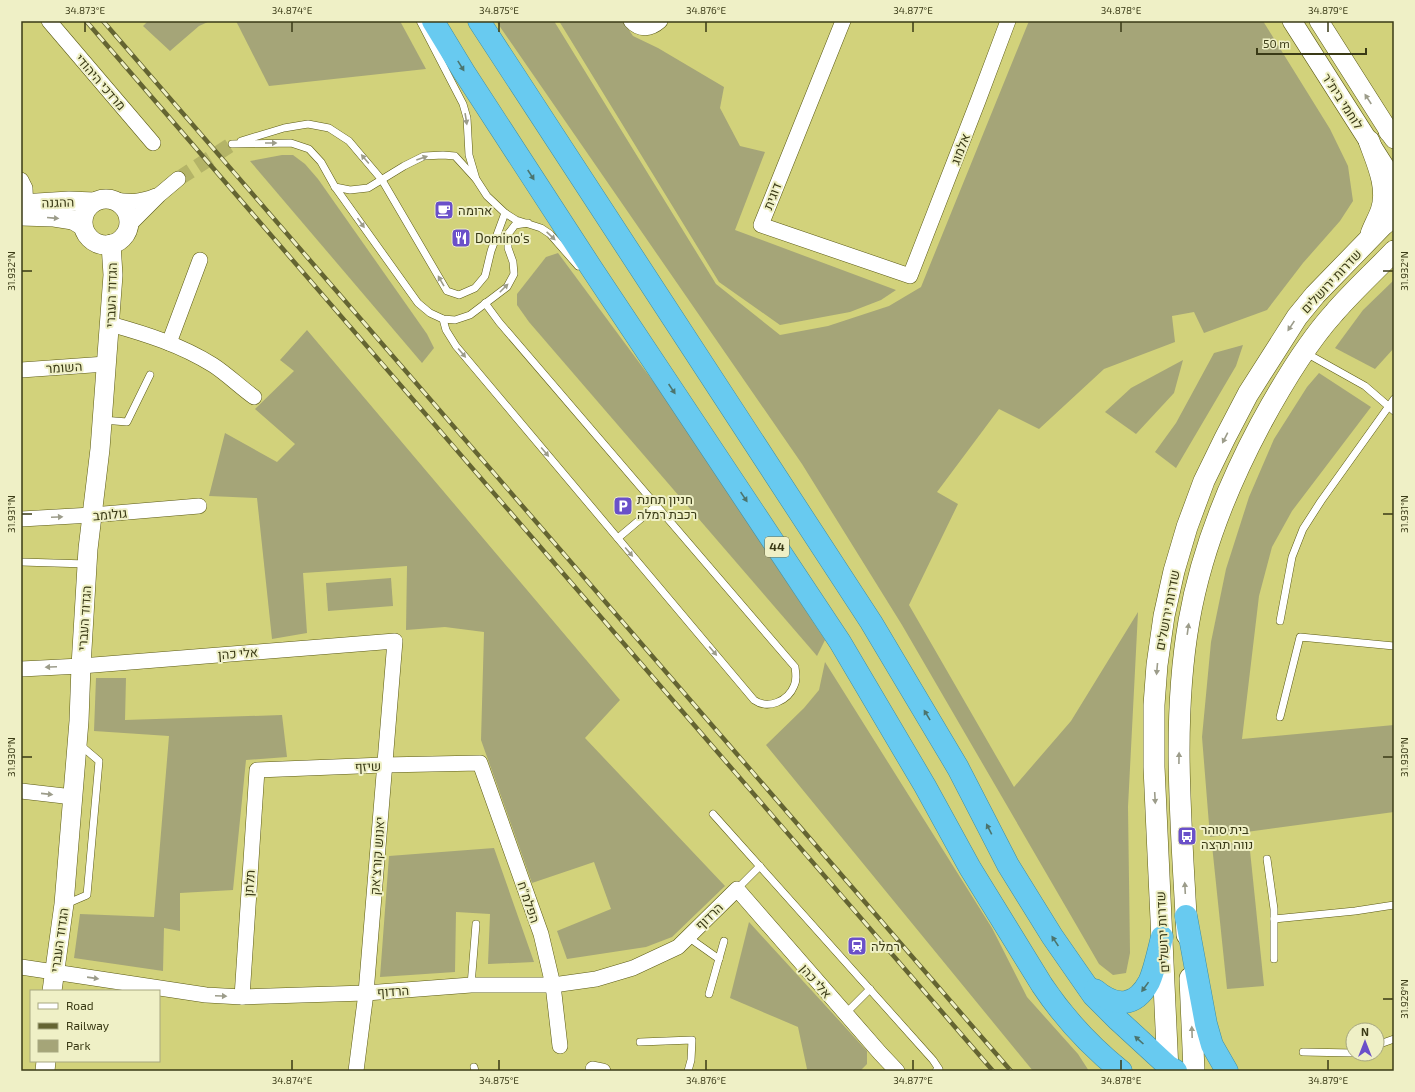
<svg xmlns="http://www.w3.org/2000/svg" width="1415" height="1092" font-family="'Exo 2',Heebo,sans-serif">
<style>
.green{fill:#a5a578}
.lines{fill:none;stroke-linecap:round;stroke-linejoin:round}
.minor-tunnel{stroke:#b4b467;stroke-width:15;stroke-dasharray:15 8;stroke-linecap:butt}
.service-casing{stroke:#5b5a15;stroke-width:8}
.minor-casing{stroke:#5b5a15;stroke-width:16}
.tertiary-casing{stroke:#5b5a15;stroke-width:20}
.secondary-casing{stroke:#5b5a15;stroke-width:22}
.trunk-casing{stroke:#408ea1;stroke-width:23}
.service{stroke:#fff;stroke-width:7}
.minor{stroke:#fff;stroke-width:15}
.tertiary{stroke:#fff;stroke-width:19}
.secondary{stroke:#fff;stroke-width:21}
.trunk{stroke:#68caf0;stroke-width:22}
.rail-casing{stroke:#646432;stroke-width:4.5}
.rail{stroke:#eff0c6;stroke-width:3;stroke-dasharray:9;stroke-linecap:butt}
.oneway{fill:#4c746d}
.oneway2{fill:#9c9c8a}
.ticks{fill:none;stroke:#3a3a16;stroke-width:1.5}
.labels{text-anchor:middle;stroke-width:4;stroke-linejoin:round;paint-order:stroke}
.shield{fill:#eff0c6;stroke:#70714b;stroke-width:1}
.shield-label{font-size:12px;font-weight:bold;fill:#3a3a16}
.street-label{font-size:13px;fill:#3a3a16;stroke:#eff0c6}
.poi-label{font-size:13px;fill:#3a3a16;stroke:#eff0c6;text-anchor:start}
.neatline{fill:none;stroke:#3a3a16;stroke-width:1.5}
.ticks-label{font-size:10px;text-anchor:middle;fill:#3a3a16}
</style>
<rect width="100%" height="100%" fill="#d2d27b"/>
<g class="green">
<polygon points="148,21 210,21 199,26 170,51 143,26"/>
<polygon points="236,21 400,21 426,69 269,86"/>
<polygon points="496,21 554,21 716,284 780,335 828,326 889,306 921,287 1029,21 1263,21 1330,129 1348,166 1353,201 1340,221 1303,263 1267,310 1204,333 1194,312 1172,316 1175,342 1104,369 1039,429 999,409 937,492 958,504 909,605 1014,787 1071,721 1138,612 1128,807 1130,953 1126,973 1113,975 1099,964 902,625 802,464"/>
<polygon points="559,21 623,21 633,36 658,48 724,87 720,108 740,146 765,152 735,230 896,290 881,300 850,312 780,325 719,282"/>
<polygon points="282,155 293,155 305,164 318,179 427,334 434,348 422,363 250,161"/>
<polygon points="558,253 664,396 825,640 817,656 529,322 517,305 517,294 546,257"/>
<polygon points="1394,280 1394,348 1375,369 1335,348 1363,310"/>
<polygon points="307,330 620,700 585,738 725,886 672,937 646,947 567,959 557,931 611,909 594,862 532,883 481,740 484,632 445,627 406,630 407,566 303,573 307,633 272,639 257,498 209,496 225,433 277,462 295,444 255,409 294,371 280,360"/>
<polygon points="1243,345 1236,366 1176,468 1155,452 1176,423 1214,353"/>
<polygon points="1183,360 1174,393 1136,434 1105,412 1131,388"/>
<polygon points="1319,373 1371,407 1292,511 1272,547 1259,596 1242,739 1394,725 1394,812 1210,837 1202,737 1211,642 1226,569 1249,497 1274,439 1307,387"/>
<polygon points="391,578 393,606 328,611 326,583"/>
<polygon points="825,662 992,928 1027,997 1078,1054 1089,1071 1033,1071 766,745 804,708 819,690"/>
<polygon points="96,678 126,678 125,720 282,715 287,757 246,760 233,890 180,893 180,931 164,928 163,971 74,958 80,914 154,917 169,736 94,731"/>
<polygon points="1249,841 1264,986 1227,989 1212,845"/>
<polygon points="494,848 534,962 488,964 490,914 456,912 455,972 380,977 389,856"/>
<polygon points="749,922 867,1051 867,1064 860,1071 805,1071 807,1069 798,1027 730,998"/>
</g>
<g class="lines">
<polyline class="minor-tunnel" points="178,179 232,144"/>
<defs>
<g id="service">
<polyline points="420,21 463,104 467,118 469,155 476,179 487,196 505,213 516,220 541,228 550,234 578,266"/>
<polyline points="241,141 284,128 308,124 329,128 349,141 382,180 447,291 459,295 475,288 485,276 491,251 505,213"/>
<polyline points="232,144 291,143 309,149 321,162 335,187 418,303 430,313 443,319 455,320 470,315 507,287 514,274 513,262 508,248 508,234 515,225 528,223"/>
<polyline points="335,187 350,190 368,188 404,166 424,156 443,155 455,156 475,178"/>
<path d="M443 319 446 330 456 346 754 700C768 710 788 701 794 686 797 680 796 674 795 667L499 322 485 303"/>
<polyline points="1306,353 1365,386 1394,411"/>
<polyline points="103,420 127,422 150,375"/>
<polyline points="618,538 656,506"/>
<polyline points="21,562 87,564"/>
<polyline points="1280,621 1292,557 1303,529 1321,501 1394,399"/>
<polyline points="1280,717 1300,637 1394,646"/>
<polyline points="713,814 933,1060 939,1069 936,1071"/>
<polyline points="1267,859 1274,909 1274,959"/>
<polyline points="737,889 760,866"/>
<polyline points="66,904 87,895 99,761 79,744"/>
<polyline points="1274,919 1355,911 1394,905"/>
<polyline points="688,937 719,959"/>
<polyline points="471,985 476,924"/>
<polyline points="709,994 724,941"/>
<polyline points="845,1014 870,989"/>
<polyline points="640,1042 692,1040 691,1060 688,1071"/>
<polyline points="1377,1045 1394,1039"/>
<polyline points="1303,1052 1353,1053"/>
<polyline points="474,1067 475,1071"/>
</g>
<g id="minor">
<polyline points="49,21 153,143"/>
<path d="M631 21C640 31 651 29 660 21"/>
<polyline points="843,21 761,225 910,276 978,101 1008,21"/>
<polyline points="21,180 25,188 26,214"/>
<path d="M112 200C130 202 139 203 156 196"/>
<polyline points="128,226 159,195 178,179"/>
<path d="M110 324C146 334 181 345 213 365 227 374 240 387 254 397"/>
<polyline points="169,343 200,260"/>
<polyline points="21,370 106,364"/>
<polyline points="21,519 92,515 199,506"/>
<polyline points="21,669 81,666 395,641 366,993 356,1071"/>
<polyline points="21,791 73,797"/>
<polyline points="21,967 206,995 242,997 366,993 471,985 553,985 596,979 633,968 678,947 737,889 880,1053 897,1071"/>
<polyline points="242,997 257,770 384,765 480,763 541,934 553,985 560,1046"/>
<polyline points="593,1069 603,1071"/>
</g>
<g id="tertiary">
<polyline points="1292,21 1394,181"/>
<polyline points="1319,21 1394,139"/>
<circle cx="106" cy="222" r="23"/>
<polyline points="21,204 69,201 94,202"/>
<polyline points="21,216 54,217 73,220 83,226"/>
<polyline points="52,991 64,904 79,721 81,666 88,549 100,449 113,275 111,244"/>
<polyline points="45,1071 46,1061"/>
</g>
<g id="secondary">
<polyline points="1389,131 1394,136"/>
<path d="M1369 141C1377 163 1389 188 1381 211 1378 219 1374 226 1371 234"/>
<path d="M1187 935C1182 831 1171 724 1189 621 1201 552 1227 487 1260 425 1280 388 1306 344 1334 313 1353 291 1374 272 1394 251"/>
<polyline points="1190,978 1194,1071"/>
<polyline points="1168,1071 1154,767 1154,705 1157,665 1164,616 1174,571 1187,527 1204,481 1225,438 1248,394 1297,317 1315,295 1383,225 1394,216"/>
</g>
<g id="trunk">
<path d="M433 21 464 72 592 269 840 642 925 786 970 868 1042 985C1064 1018 1090 1046 1121 1071"/>
<polyline points="479,21 871,622 958,768 1008,865 1052,936 1093,995 1118,1020 1168,1066 1176,1071"/>
<polyline points="1186,916 1206,1024 1212,1045 1227,1071"/>
<path d="M1095 990C1115 1007 1135 1008 1149 982 1154 972 1159 949 1162 937"/>
</g>
</defs>
<use href="#service" class="service-casing"/>
<use href="#minor" class="minor-casing"/>
<use href="#tertiary" class="tertiary-casing"/>
<use href="#secondary" class="secondary-casing"/>
<use href="#trunk" class="trunk-casing"/>
<use href="#service" class="service"/>
<use href="#minor" class="minor"/>
<use href="#tertiary" class="tertiary"/>
<use href="#secondary" class="secondary"/>
<use href="#trunk" class="trunk"/>
<defs>
<g id="rail">
<polyline points="86,21 993,1071"/>
<polyline points="103,21 1011,1071"/>
</g>
</defs>
<use href="#rail" class="rail-casing"/>
<use href="#rail" class="rail"/>
</g>
<defs><path id="oneway-solid" d="M-6-.8H1V-3.2L6.5 0L1 3.2V.8H-6Z"/></defs>
<g class="oneway">
<use href="#oneway-solid" transform="translate(461 66) rotate(58)"/>
<use href="#oneway-solid" transform="translate(531 175) rotate(57)"/>
<use href="#oneway-solid" transform="translate(672 389) rotate(56)"/>
<use href="#oneway-solid" transform="translate(744 497) rotate(56)"/>
<use href="#oneway-solid" transform="translate(927 715) rotate(-121)"/>
<use href="#oneway-solid" transform="translate(989 829) rotate(-117)"/>
<use href="#oneway-solid" transform="translate(1055 941) rotate(-124)"/>
<use href="#oneway-solid" transform="translate(1145 987) rotate(126)"/>
<use href="#oneway-solid" transform="translate(1139 1040) rotate(-138)"/>
</g>
<g class="oneway2">
<use href="#oneway-solid" transform="translate(1368 99) rotate(-123)"/>
<use href="#oneway-solid" transform="translate(466 119) rotate(81)"/>
<use href="#oneway-solid" transform="translate(271 143)"/>
<use href="#oneway-solid" transform="translate(422 158) rotate(-19)"/>
<use href="#oneway-solid" transform="translate(365 159) rotate(-130)"/>
<use href="#oneway-solid" transform="translate(53 218) rotate(5)"/>
<use href="#oneway-solid" transform="translate(361 223) rotate(54)"/>
<use href="#oneway-solid" transform="translate(551 236) rotate(43)"/>
<use href="#oneway-solid" transform="translate(441 281) rotate(-120)"/>
<use href="#oneway-solid" transform="translate(504 288) rotate(-45)"/>
<use href="#oneway-solid" transform="translate(1291 326) rotate(124)"/>
<use href="#oneway-solid" transform="translate(462 353) rotate(50)"/>
<use href="#oneway-solid" transform="translate(1225 438) rotate(117)"/>
<use href="#oneway-solid" transform="translate(545 452) rotate(50)"/>
<use href="#oneway-solid" transform="translate(57 517) rotate(-3)"/>
<use href="#oneway-solid" transform="translate(629 552) rotate(50)"/>
<use href="#oneway-solid" transform="translate(1188 629) rotate(-82)"/>
<use href="#oneway-solid" transform="translate(713 651) rotate(50)"/>
<use href="#oneway-solid" transform="translate(51 667) rotate(177)"/>
<use href="#oneway-solid" transform="translate(1157 669) rotate(95)"/>
<use href="#oneway-solid" transform="translate(1179 758) rotate(-89)"/>
<use href="#oneway-solid" transform="translate(47 794) rotate(6)"/>
<use href="#oneway-solid" transform="translate(1155 798) rotate(87)"/>
<use href="#oneway-solid" transform="translate(1185 888) rotate(-93)"/>
<use href="#oneway-solid" transform="translate(93 978) rotate(8)"/>
<use href="#oneway-solid" transform="translate(221 996) rotate(2)"/>
<use href="#oneway-solid" transform="translate(1192 1032) rotate(-92)"/>
</g>
<path class="ticks" d="M85 22V32M292 22V32M499 22V32M706 22V32M913 22V32M1121 22V32M1328 22V32M22 271H32M1383 271H1393M22 514H32M1383 514H1393M22 757H32M1383 757H1393M1383 999H1393M292 1060V1070M499 1060V1070M706 1060V1070M913 1060V1070M1121 1060V1070M1328 1060V1070"/>
<defs>
<symbol id="cafe-square" viewBox="-11 -11 22 22"><rect x="-9" y="-9" width="18" height="18" rx="4" fill="#6a50c9" stroke="#eff0c6"/><path d="M-5.5-4.5H6V0H3Q3 3.5 0 3.5H-2.5Q-5.5 3.5-5.5 0ZM3-3.2v2h1.7v-2ZM-6 4.5H4V6H-6Z" fill="#fff"/></symbol>
<symbol id="restaurant-square" viewBox="-11 -11 22 22"><rect x="-9" y="-9" width="18" height="18" rx="4" fill="#6a50c9" stroke="#eff0c6"/><path d="M-5-6h1v4h1v-4h1v4h1v-4h1v5L-1.5 .5V6h-2V.5L-5-1ZM5-6V6H3V1.5H1.5Q1.5-4 5-6Z" fill="#fff"/></symbol>
<symbol id="parking-square" viewBox="-11 -11 22 22"><rect x="-9" y="-9" width="18" height="18" rx="4" fill="#6a50c9" stroke="#eff0c6"/><path d="M-3.5-5.5H1a3.5 3.5 0 0 1 0 7H-1V5.5H-3.5ZM-1-3.4V-.6H.8a1.4 1.4 0 0 0 0-2.8Z" fill="#fff"/></symbol>
<symbol id="bus-square" viewBox="-11 -11 22 22"><rect x="-9" y="-9" width="18" height="18" rx="4" fill="#6a50c9" stroke="#eff0c6"/><path d="M-5-6H5V4H4V6H2V4H-2V6H-4V4H-5ZM-3.5-4V0h7V-4ZM-3.5 1.2v1.5H-2V1.2ZM2 1.2v1.5H3.5V1.2Z" fill="#fff"/></symbol>
<symbol id="station-square" viewBox="-11 -11 22 22"><rect x="-9" y="-9" width="18" height="18" rx="4" fill="#6a50c9" stroke="#eff0c6"/><path d="M-3-6H3Q5-6 5-4V2Q5 4 3 4L4.5 6H3L1.5 4h-3L-3 6H-4.5L-3 4Q-5 4-5 2V-4Q-5-6-3-6ZM-3.5-4v3h7v-3ZM-3.5 1v1.5H-2V1ZM2 1v1.5H3.5V1Z" fill="#fff"/></symbol>
</defs>
<g fill-rule="evenodd">
<use href="#cafe-square" x="433" y="199" width="22" height="22"/>
<use href="#restaurant-square" x="450" y="227" width="22" height="22"/>
<use href="#parking-square" x="612" y="495" width="22" height="22"/>
<use href="#bus-square" x="1176" y="825" width="22" height="22"/>
<use href="#station-square" x="846" y="935" width="22" height="22"/>
</g>
<g class="labels">
<rect class="shield" x="765" y="537" width="24" height="20" rx="3"/>
<g class="shield-label">
<text x="777" y="551">44</text>
</g>
<g class="street-label">
<text transform="translate(101 82) rotate(49)" y="5">מרדכי היהודי</text>
<text transform="translate(1343 101) rotate(57)" y="5">לוחמי בית"ר</text>
<text transform="translate(960 149) rotate(-69)" y="5">אלמוג</text>
<text transform="translate(772 196) rotate(-68)" y="5">דוגית</text>
<text transform="translate(58 202) rotate(-2)" y="5">ההגנה</text>
<text transform="translate(1331 281) rotate(-47)" y="5">שדרות ירושלים</text>
<text transform="translate(111 295) rotate(-88)" y="5">הגדוד העברי</text>
<text transform="translate(64 367) rotate(-4)" y="5">השומר</text>
<text transform="translate(110 514) rotate(-5)" y="5">גולומב</text>
<text transform="translate(1167 610) rotate(-79)" y="5">שדרות ירושלים</text>
<text transform="translate(84 618) rotate(-86)" y="5">הגדוד העברי</text>
<text transform="translate(238 653) rotate(-4)" y="5">אלי כהן</text>
<text transform="translate(368 766) rotate(-2)" y="5">שיזף</text>
<text transform="translate(377 856) rotate(-86)" y="5">יאנוש קורצ'אק</text>
<text transform="translate(249 883) rotate(-86)" y="5">תלתן</text>
<text transform="translate(529 902) rotate(71)" y="5">הפלמ"ח</text>
<text transform="translate(709 916) rotate(-44)" y="5">הרדוף</text>
<text transform="translate(1162 932) rotate(-93)" y="5">שדרות ירושלים</text>
<text transform="translate(59 940) rotate(-82)" y="5">הגדוד העברי</text>
<text transform="translate(816 981) rotate(49)" y="5">אלי כהן</text>
<text transform="translate(393 991) rotate(-4)" y="5">הרדוף</text>
</g>
<g class="poi-label">
<text x="458" y="215">ארומה</text>
<text x="475" y="243">Domino's</text>
<text x="637" y="504">חניון תחנת<tspan x="637" dy="15">רכבת רמלה</tspan></text>
<text x="1201" y="834">בית סוהר<tspan x="1201" dy="15">נווה תרצה</tspan></text>
<text x="871" y="951">רמלה</text>
</g>
</g>
<rect width="1415" height="1092" fill="none" stroke="#eff0c6" stroke-width="44"/>
<rect x="30" y="990" width="130" height="72" fill="#eff0c6" stroke="#a7a780"/>
<rect x="38" y="1003" width="20" height="6" fill="#ffffff" stroke="#a7a780"/>
<text x="66" y="1010" font-size="12" fill="#3a3a16">Road</text>
<rect x="38" y="1023" width="20" height="6" fill="#646432" stroke="#a7a780"/>
<text x="66" y="1030" font-size="12" fill="#3a3a16">Railway</text>
<rect x="38" y="1040" width="20" height="12" fill="#a5a578" stroke="#a7a780"/>
<text x="66" y="1050" font-size="12" fill="#3a3a16">Park</text>
<g transform="translate(1365 1042)"><circle r="19" fill="#eff0c6" stroke="#a7a780"/>
<path d="M0-3L7 15L0 10L-7 15Z" fill="#6a50c9"/>
<text y="-6" font-size="11" font-weight="bold" text-anchor="middle" fill="#3a3a16">N</text>
</g>
<path d="M1257 48v6h109v-6" fill="none" stroke="#3a3a16" stroke-width="2"/>
<text x="1263" y="48" font-size="12" fill="#3a3a16" stroke="#eff0c6" stroke-width="3" paint-order="stroke">50 m</text>
<rect x="22" y="22" width="1371" height="1048" class="neatline"/>
<g class="ticks-label">
<text x="85" y="14">34.873°E</text>
<text x="292" y="14">34.874°E</text>
<text x="499" y="14">34.875°E</text>
<text x="706" y="14">34.876°E</text>
<text x="913" y="14">34.877°E</text>
<text x="1121" y="14">34.878°E</text>
<text x="1328" y="14">34.879°E</text>
<text transform="translate(11 271) rotate(-90)" y="4">31.932°N</text>
<text transform="translate(1404 271) rotate(-90)" y="4">31.932°N</text>
<text transform="translate(11 514) rotate(-90)" y="4">31.931°N</text>
<text transform="translate(1404 514) rotate(-90)" y="4">31.931°N</text>
<text transform="translate(11 757) rotate(-90)" y="4">31.930°N</text>
<text transform="translate(1404 757) rotate(-90)" y="4">31.930°N</text>
<text transform="translate(1404 999) rotate(-90)" y="4">31.929°N</text>
<text x="292" y="1084">34.874°E</text>
<text x="499" y="1084">34.875°E</text>
<text x="706" y="1084">34.876°E</text>
<text x="913" y="1084">34.877°E</text>
<text x="1121" y="1084">34.878°E</text>
<text x="1328" y="1084">34.879°E</text>
</g>
</svg>
